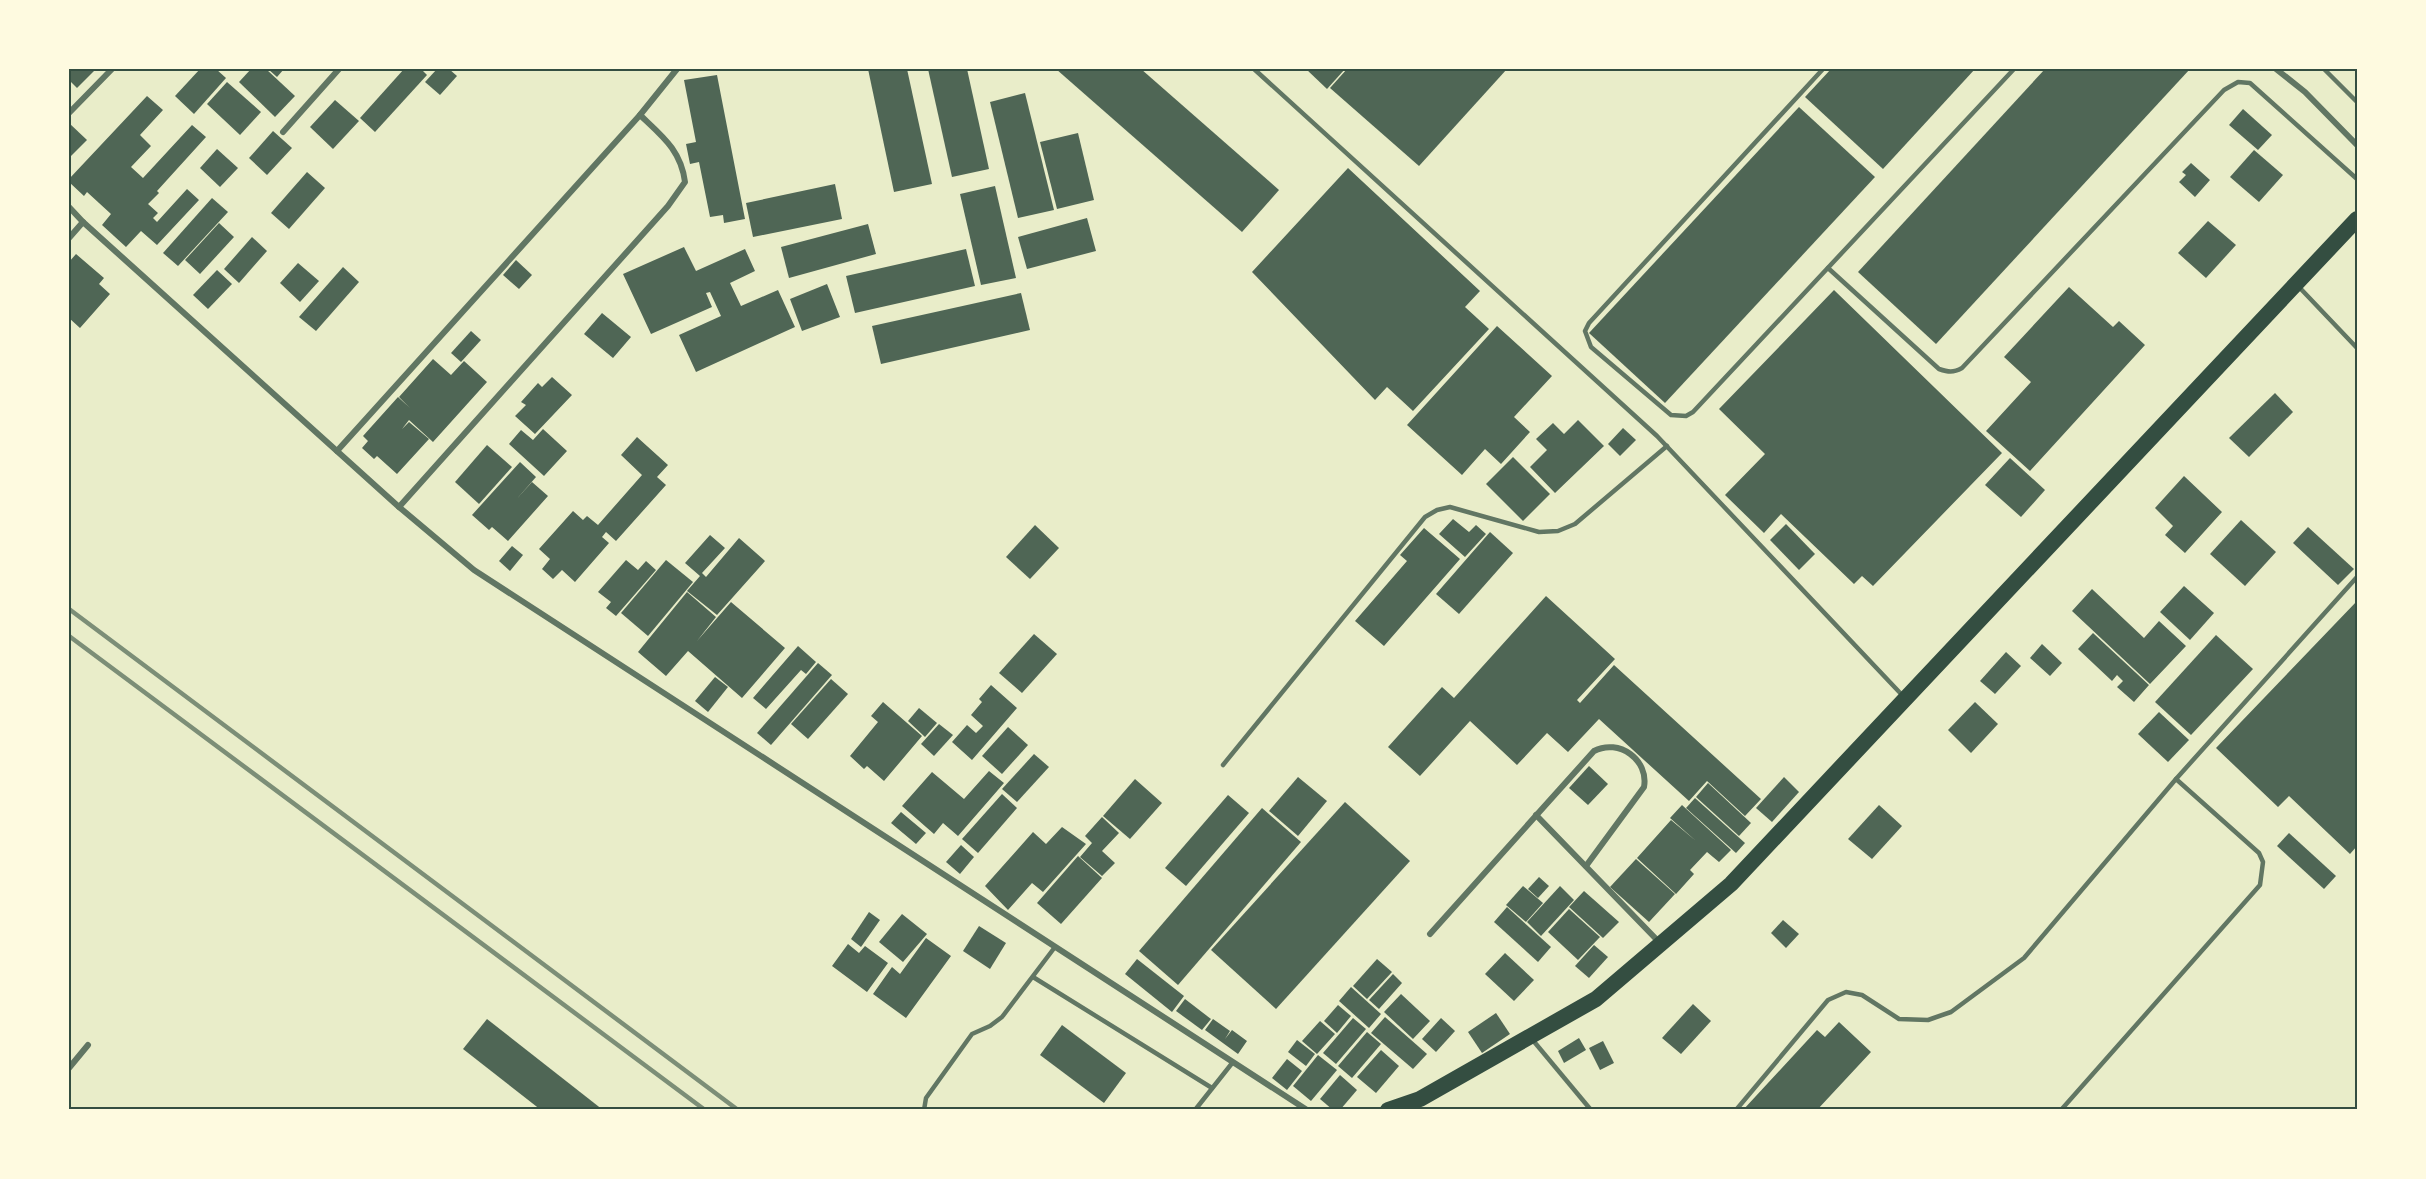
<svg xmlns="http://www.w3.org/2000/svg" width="2426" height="1179" font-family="Roboto,sans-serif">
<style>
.building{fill:#4f6655}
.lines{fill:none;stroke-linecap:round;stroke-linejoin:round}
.service{stroke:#617663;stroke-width:4.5}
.minor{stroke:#617663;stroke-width:6}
.trunk{stroke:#344e41;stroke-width:16}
.rail{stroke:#7c8e77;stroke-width:4.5}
.neatline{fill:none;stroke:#344e41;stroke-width:2}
</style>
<rect width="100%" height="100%" fill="#e9edc9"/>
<g class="building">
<polygon points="69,69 96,69 77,88 69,80"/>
<polygon points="200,69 216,69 226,78 194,114 175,96"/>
<polygon points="251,69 266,69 295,96 275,117 239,82"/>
<polygon points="268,69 284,69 277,77"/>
<polygon points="404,69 421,69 427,75 375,132 360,118"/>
<polygon points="437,69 449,69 457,76 440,95 425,82"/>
<polygon points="868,69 907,69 932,184 894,192"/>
<polygon points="928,69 967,69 989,169 952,177"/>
<polygon points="1056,69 1141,69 1279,190 1242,232"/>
<polygon points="1306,69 1345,69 1327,89"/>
<polygon points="1347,69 1507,69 1419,166 1330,88"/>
<polygon points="1831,69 1975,69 1883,169 1805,97"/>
<polygon points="2045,69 2190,69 1936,344 1858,272"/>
<polygon points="717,75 745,219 724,223 723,215 710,217 699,162 690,164 686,144 696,142 684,80"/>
<polygon points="227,82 261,112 240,135 207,104"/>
<polygon points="1025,93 1054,210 1018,218 990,102"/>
<polygon points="147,96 163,110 140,135 151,146 131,167 143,178 192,125 206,137 157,191 159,193 148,204 158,213 153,218 157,222 187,189 199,200 157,245 141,231 126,247 102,225 111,214 87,192 84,196 69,182 69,179"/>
<polygon points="335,100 359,121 333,149 310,127"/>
<polygon points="1799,107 1875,177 1665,403 1589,333"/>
<polygon points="2243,109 2272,135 2258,150 2229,125"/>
<polygon points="69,123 87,140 69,158"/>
<polygon points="273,131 292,148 267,175 249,158"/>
<polygon points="1078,133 1094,200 1057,209 1040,142"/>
<polygon points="217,149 238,168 220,187 200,168"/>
<polygon points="2254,150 2283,175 2259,202 2230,177"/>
<polygon points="2191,163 2210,180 2195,197 2179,182 2186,175 2182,172"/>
<polygon points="1348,168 1480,291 1465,307 1489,329 1413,411 1387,387 1375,400 1252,272"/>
<polygon points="307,172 325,188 289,229 271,213"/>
<polygon points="835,184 842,219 753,237 746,203"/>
<polygon points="995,186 1016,278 981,285 960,194"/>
<polygon points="212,198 228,212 178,266 163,253"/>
<polygon points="1087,218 1096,251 1027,269 1018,237"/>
<polygon points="2208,221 2236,245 2206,278 2178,253"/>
<polygon points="219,223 234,237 200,274 185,260"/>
<polygon points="868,224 876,254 789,278 781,247"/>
<polygon points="252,237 267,251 239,283 224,269"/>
<polygon points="684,247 696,271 745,249 755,271 730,283 741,306 778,290 795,327 696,372 679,335 721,316 710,292 706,293 712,307 651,334 623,274"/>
<polygon points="966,249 975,286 855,313 846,276"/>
<polygon points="76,254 104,278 99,284 110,294 80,328 69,318 69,262"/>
<polygon points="516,260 532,275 519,289 503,275"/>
<polygon points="298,263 319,281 300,302 280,283"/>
<polygon points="343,267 359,282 316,331 299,317"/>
<polygon points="217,270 232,284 208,309 193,295"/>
<polygon points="827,284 840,317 802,331 790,299"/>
<polygon points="2069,287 2113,327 2119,321 2145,345 2030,471 1986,431 2031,382 2004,357"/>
<polygon points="1834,290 2002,453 1873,586 1862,576 1854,584 1781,514 1764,533 1725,495 1765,454 1719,409"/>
<polygon points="1021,293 1030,330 881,364 872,326"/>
<polygon points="602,313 631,337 613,358 584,334"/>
<polygon points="1497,326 1552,376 1514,417 1530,432 1501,464 1485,449 1462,475 1407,425"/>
<polygon points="471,331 481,340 461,362 451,353"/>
<polygon points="433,359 451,375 464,361 487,382 433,442 409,420 402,429 409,422 429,439 397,474 377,456 374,459 362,448 368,441 363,436 398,397 410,408 399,397"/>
<polygon points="552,377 572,395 535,434 515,416 526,405 521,402 538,383 542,387"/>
<polygon points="2275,393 2293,412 2249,457 2229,438"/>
<polygon points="1578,420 1604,446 1555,493 1530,467 1547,450 1536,439 1553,423 1564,434"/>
<polygon points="1623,428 1636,440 1620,456 1608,444"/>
<polygon points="543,429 567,451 544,476 509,444 521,430 533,440"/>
<polygon points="637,437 668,465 657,477 666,485 616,541 606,532 602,537 609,543 575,582 562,570 553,579 542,569 550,559 539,549 573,511 583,520 587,516 598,525 642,475 621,455"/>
<polygon points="487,445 512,467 479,504 455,482"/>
<polygon points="1513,457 1550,494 1523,521 1486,484"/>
<polygon points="2010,458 2045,490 2021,517 1985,485"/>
<polygon points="520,462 536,477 515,501 532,482 548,496 508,541 492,527 489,530 472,515"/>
<polygon points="2184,476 2222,512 2185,553 2165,535 2173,526 2155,508"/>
<polygon points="1453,519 1469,532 1476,525 1486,534 1465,557 1439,534"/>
<polygon points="2241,520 2276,552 2245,586 2210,554"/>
<polygon points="1786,524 1815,554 1799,570 1770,540"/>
<polygon points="1035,525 1059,548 1030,579 1006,557"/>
<polygon points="2308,527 2354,569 2338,585 2293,543"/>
<polygon points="1424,528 1460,559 1384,646 1355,621 1407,561 1400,555"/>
<polygon points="1490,532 1513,553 1459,614 1436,594"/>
<polygon points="710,535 725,548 702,573 706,577 739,538 765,561 717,615 687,591 700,576 685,563"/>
<polygon points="512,546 523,555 510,571 499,561"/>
<polygon points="626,560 638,570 646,561 656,570 616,616 606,608 611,602 598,592"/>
<polygon points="666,560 693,582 648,636 621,613"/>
<polygon points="2184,586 2214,613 2190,640 2160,612"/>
<polygon points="2092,589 2144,638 2159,621 2186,646 2150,684 2072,611"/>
<polygon points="687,592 716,617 697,641 731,602 785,648 742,698 688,651 666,676 638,652"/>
<polygon points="1546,596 1615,659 1577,700 1580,703 1614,665 1761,799 1745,816 1707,781 1689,801 1599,719 1568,752 1547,733 1517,765 1470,721 1420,776 1388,747 1442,687 1454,698"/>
<polygon points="2357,601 2357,846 2350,854 2289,796 2278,807 2216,748"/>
<polygon points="2093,633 2149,685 2134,702 2117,687 2123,681 2117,675 2112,681 2078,649"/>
<polygon points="1034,634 1057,654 1022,693 999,673"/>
<polygon points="2216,635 2253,669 2191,735 2155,702"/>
<polygon points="2042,644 2062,663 2050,676 2030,658"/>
<polygon points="798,646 816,662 806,674 801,670 766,709 753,698"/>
<polygon points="2006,652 2021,666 1995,694 1980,681"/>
<polygon points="818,663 832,675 771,745 757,733"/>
<polygon points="715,677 728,687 708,712 695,701"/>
<polygon points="831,679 848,694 808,739 791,724"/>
<polygon points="991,685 1017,708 972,760 952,742 967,725 976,733 983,726 971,715 982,702 979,699"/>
<polygon points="883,702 922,736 884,781 867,766 864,769 850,756 878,722 871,716"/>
<polygon points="1975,702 1998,724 1971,753 1948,730"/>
<polygon points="919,708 937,723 925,737 908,721"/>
<polygon points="2159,712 2189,740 2168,762 2138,734"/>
<polygon points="939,724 953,735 934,756 921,744"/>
<polygon points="1008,727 1028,745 1002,774 982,756"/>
<polygon points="1034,754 1049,767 1017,802 1002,789"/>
<polygon points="1589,766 1608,784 1588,805 1569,788"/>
<polygon points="989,771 1004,783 958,836 943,823 934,834 902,806 932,772 964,799"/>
<polygon points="1298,777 1327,801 1298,836 1269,811"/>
<polygon points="1784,777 1799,792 1772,822 1756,808"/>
<polygon points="1135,779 1162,803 1130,839 1103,816"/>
<polygon points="1708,783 1751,823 1739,836 1696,797"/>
<polygon points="1002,794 1017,808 978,853 962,839"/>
<polygon points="1228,795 1249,813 1186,886 1165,868"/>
<polygon points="1695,798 1745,843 1736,853 1686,808"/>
<polygon points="1345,802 1410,861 1276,1009 1211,950"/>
<polygon points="1682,805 1731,850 1719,862 1707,852 1690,870 1694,874 1676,894 1637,858 1671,820 1696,841 1670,818"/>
<polygon points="1879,805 1902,826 1872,859 1848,839"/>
<polygon points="1262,808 1301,842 1178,985 1139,951"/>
<polygon points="901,812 926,833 916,844 891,823"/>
<polygon points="1102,817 1119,833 1102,851 1115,863 1102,876 1080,857 1092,843 1085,836"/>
<polygon points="1062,827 1086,844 1043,892 1032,883 1008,910 985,886 1033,832 1046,844"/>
<polygon points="2289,833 2336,876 2324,889 2277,846"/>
<polygon points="961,845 974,857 960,874 946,862"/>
<polygon points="1078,856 1102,878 1061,924 1037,903"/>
<polygon points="1636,859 1675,894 1649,922 1610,887"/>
<polygon points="1539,877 1549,886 1538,898 1528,889"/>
<polygon points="1523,886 1543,903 1526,922 1506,905"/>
<polygon points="1560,886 1574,900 1541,936 1527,922"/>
<polygon points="1584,891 1619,922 1603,938 1569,907"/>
<polygon points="1507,907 1551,947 1538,962 1494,922"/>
<polygon points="1569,909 1600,937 1578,960 1548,932"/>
<polygon points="869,912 880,920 861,947 851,939"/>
<polygon points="902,914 927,934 903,962 879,942"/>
<polygon points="1783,920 1799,934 1786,948 1771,933"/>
<polygon points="979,926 1006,943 990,969 963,951"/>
<polygon points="926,938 951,956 906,1018 873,994 892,967 900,974"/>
<polygon points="848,944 859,953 865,946 888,963 867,992 832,966"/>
<polygon points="1594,945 1608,957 1589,978 1575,966"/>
<polygon points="1505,953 1534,980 1514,1001 1485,974"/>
<polygon points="1137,959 1184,996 1172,1012 1125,974"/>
<polygon points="1377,959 1392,972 1367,999 1353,986"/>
<polygon points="1393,974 1402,983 1379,1009 1369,1000"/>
<polygon points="1351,987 1381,1014 1369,1028 1339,1001"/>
<polygon points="1401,994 1430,1021 1413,1039 1384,1012"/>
<polygon points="1185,999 1211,1019 1202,1030 1176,1011"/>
<polygon points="1693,1004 1711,1021 1681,1054 1662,1038"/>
<polygon points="1338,1005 1351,1016 1337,1033 1324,1021"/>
<polygon points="1496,1013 1510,1034 1482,1053 1468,1032"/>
<polygon points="1385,1017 1427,1054 1413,1069 1371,1033"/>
<polygon points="1353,1018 1366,1029 1336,1064 1323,1053"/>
<polygon points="1441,1018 1455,1031 1436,1052 1422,1039"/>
<polygon points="487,1019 603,1110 541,1110 463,1049"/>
<polygon points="1213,1019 1230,1031 1225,1039 1232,1030 1247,1041 1238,1054 1205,1030"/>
<polygon points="1320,1021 1335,1034 1317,1054 1302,1041"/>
<polygon points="1839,1022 1871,1052 1817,1110 1743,1110 1817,1030 1825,1037"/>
<polygon points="1062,1025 1126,1073 1104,1103 1040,1055"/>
<polygon points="1367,1032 1381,1044 1352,1078 1338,1066"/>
<polygon points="1579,1038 1586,1050 1564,1063 1558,1051"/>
<polygon points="1297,1040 1315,1054 1306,1066 1288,1052"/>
<polygon points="1603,1041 1614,1063 1600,1070 1589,1048"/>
<polygon points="1381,1050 1399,1066 1376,1093 1357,1077"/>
<polygon points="1318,1055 1337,1070 1311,1101 1293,1086"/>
<polygon points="1287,1059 1302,1071 1287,1090 1272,1078"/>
<polygon points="1340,1075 1357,1090 1340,1110 1333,1110 1320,1099"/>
</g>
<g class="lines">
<g class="service">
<polyline points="1254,69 1657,436 1903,696"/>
<polyline points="1823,69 1589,323 1585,331 1591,347 1671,415 1686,416 1693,412 2014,69"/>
<polyline points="2324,69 2357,102"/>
<path d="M1828 268 1939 369C1948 372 1953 373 1962 368L2224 90 2238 82 2250 83 2357 179"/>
<polyline points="2299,287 2357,348"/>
<polyline points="1223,765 1425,517 1437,510 1450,507 1539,532 1558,531 1575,524 1667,446"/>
<polyline points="1033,977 1212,1088"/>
<polyline points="1531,1038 1591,1110"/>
<polyline points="924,1110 926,1098 972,1034 990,1026 1002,1017 1055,947"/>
<polyline points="1195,1110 1233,1062"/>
<polyline points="1736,1110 1828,1000 1846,992 1862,995 1899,1019 1928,1020 1951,1012 2024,958 2176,779 2357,577"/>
<polyline points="2061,1110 2260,885 2263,862 2259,853 2176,779"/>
</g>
<g class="minor">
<polyline points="2276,69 2305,92 2357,145"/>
<polyline points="69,113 112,69"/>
<polyline points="640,115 677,69"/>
<polyline points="283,132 339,69"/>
<polyline points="69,207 83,222 399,507 474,570 1307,1110"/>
<polyline points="69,238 83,222"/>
<path d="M337 451 640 115C662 136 681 150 685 182L668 206 399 507"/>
<polyline points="1536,815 1659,942"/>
<path d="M1430 934 1594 751C1619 738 1649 760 1644 787L1586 866"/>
<polyline points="69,1068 88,1045"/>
</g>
<polyline class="trunk" points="1388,1110 1420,1099 1596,999 1731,884 2357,219"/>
<g class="rail">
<polyline points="69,609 738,1110"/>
<polyline points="69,636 705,1110"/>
</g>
</g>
<rect width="2426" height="1179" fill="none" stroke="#fefae0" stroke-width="141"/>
<rect x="70" y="70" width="2286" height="1038" class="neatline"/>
</svg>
